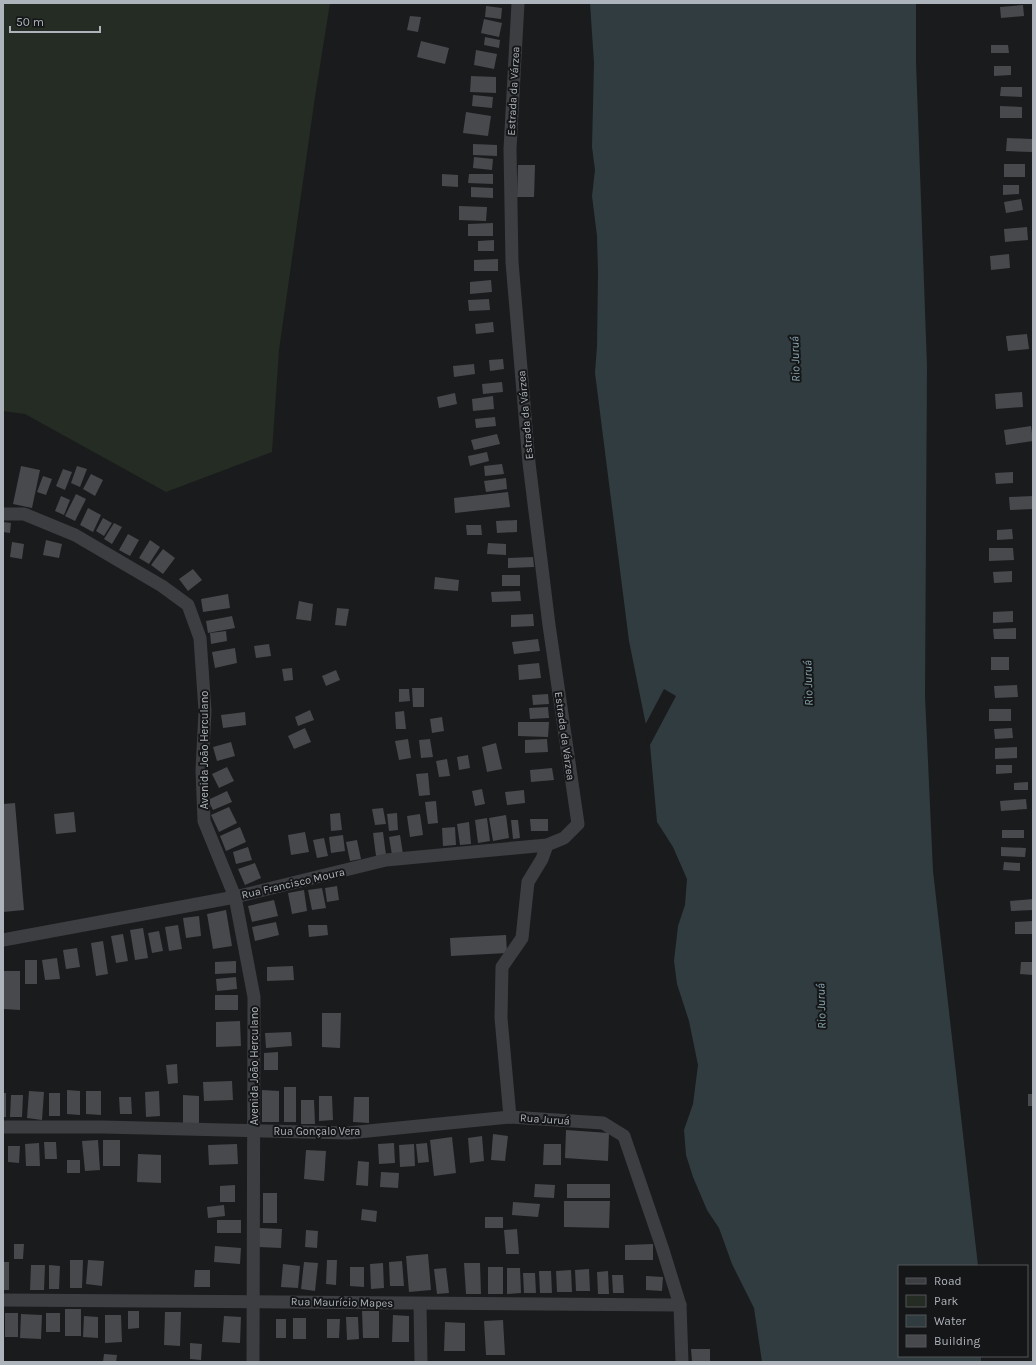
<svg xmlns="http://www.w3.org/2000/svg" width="1036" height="1365" font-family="Karla,sans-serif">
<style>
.green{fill:#252c24}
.water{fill:#313c40}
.pier{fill:#1a1b1c}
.building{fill:#47494c}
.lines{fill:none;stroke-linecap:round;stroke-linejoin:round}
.street{stroke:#3c3e41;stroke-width:13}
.labels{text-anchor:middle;stroke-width:4;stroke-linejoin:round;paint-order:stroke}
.street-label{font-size:11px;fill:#aeb4bb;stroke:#151617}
.water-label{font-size:12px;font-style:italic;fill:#89a7b2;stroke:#151617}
</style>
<rect width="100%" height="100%" fill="#1a1b1c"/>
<polygon class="green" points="3,3 330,3 315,97 279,350 272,452 166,492 25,414 3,411"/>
<polygon class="water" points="590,3 916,3 916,62 927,366 925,696 933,871 978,1266 899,1266 899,1356 981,1356 981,1362 762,1362 754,1308 732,1264 719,1228 707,1210 693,1177 686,1155 684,1130 693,1104 698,1065 689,1021 677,984 674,961 678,926 685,905 687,879 673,847 657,822 650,745 629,641 595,373 597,346 598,273 597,236 592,196 595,170 592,147 594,63"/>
<polygon class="pier" points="664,689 676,696 650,745 648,744 645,725"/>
<g class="building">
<polygon points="1023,5 1024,16 1001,18 1000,7"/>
<polygon points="486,6 502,8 501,19 485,17"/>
<polygon points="410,16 421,17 418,32 407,30"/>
<polygon points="484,19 502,23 499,37 481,33"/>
<polygon points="485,37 500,40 499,48 484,45"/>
<polygon points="421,41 449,48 445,64 417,57"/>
<polygon points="991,45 1008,45 1009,53 991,53"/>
<polygon points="476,50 497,54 494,69 474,65"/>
<polygon points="994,66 1011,66 1011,75 994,76"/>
<polygon points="471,76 496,77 496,93 470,92"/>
<polygon points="1001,87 1022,87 1022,97 1000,96"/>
<polygon points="473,95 493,97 492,108 472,106"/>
<polygon points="1000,106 1022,107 1022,118 1000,118"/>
<polygon points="466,112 491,116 488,136 463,133"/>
<polygon points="1007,138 1032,139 1032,152 1006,151"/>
<polygon points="473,144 497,145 497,156 473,155"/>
<polygon points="474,157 493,159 492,170 473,168"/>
<rect x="1004" y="164" width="21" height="13"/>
<polygon points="518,165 535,165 534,197 517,197"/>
<polygon points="442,174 458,175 458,187 442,186"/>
<polygon points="469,174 493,174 493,184 468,183"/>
<polygon points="1003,185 1019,185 1019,194 1003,195"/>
<polygon points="471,187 493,188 493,198 471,197"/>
<polygon points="1021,199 1023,210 1006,213 1004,202"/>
<polygon points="459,206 487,207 486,221 459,220"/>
<polygon points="493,223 493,236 468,236 468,224"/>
<polygon points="1027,227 1028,240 1005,242 1004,229"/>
<polygon points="494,240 494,251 478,251 478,241"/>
<polygon points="1009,254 1010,268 991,270 990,256"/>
<polygon points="498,259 498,271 474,271 474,260"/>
<polygon points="491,280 492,292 470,294 470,282"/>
<polygon points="489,299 490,310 469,311 468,300"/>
<polygon points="493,322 494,332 476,334 475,324"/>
<polygon points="1027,334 1029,349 1008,351 1006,336"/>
<polygon points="503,359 504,369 490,371 489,360"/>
<polygon points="474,364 475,374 454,377 453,366"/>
<polygon points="502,382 503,392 483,394 482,384"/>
<polygon points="1022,392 1023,407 996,409 995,394"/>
<polygon points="455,393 457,404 439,408 437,397"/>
<polygon points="493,396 494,409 473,411 472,399"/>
<polygon points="495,417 496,426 476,428 475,419"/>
<polygon points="1031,426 1033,441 1006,445 1004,430"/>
<polygon points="497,434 500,444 474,450 471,440"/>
<polygon points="487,452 489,461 470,466 468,456"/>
<polygon points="502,464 504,474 485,476 484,466"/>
<polygon points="21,466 40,470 32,508 13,504"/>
<polygon points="77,466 87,469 80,487 71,483"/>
<polygon points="63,469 72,472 65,490 56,486"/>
<polygon points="1013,472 1013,483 996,484 995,473"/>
<polygon points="91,474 103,480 95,496 83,489"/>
<polygon points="43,476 52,479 46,495 37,492"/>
<polygon points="506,478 507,489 486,492 484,481"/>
<polygon points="508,492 510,507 455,513 454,498"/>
<polygon points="76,494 86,499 75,521 65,516"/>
<polygon points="61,496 70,500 64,515 55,511"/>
<polygon points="1033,496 1033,509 1010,510 1009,497"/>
<polygon points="88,508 101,515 93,532 80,525"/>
<polygon points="103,518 112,523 104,536 96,531"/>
<polygon points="517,520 517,532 497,533 496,521"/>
<polygon points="3,522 11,523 10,533 3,532"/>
<polygon points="114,523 122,527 112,544 104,539"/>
<polygon points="466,525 481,525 482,535 467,535"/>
<polygon points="1012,529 1013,539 997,540 997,530"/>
<polygon points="128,534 139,540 130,556 119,550"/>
<polygon points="46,540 62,544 59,558 43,555"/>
<polygon points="150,540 160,547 149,564 139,558"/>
<polygon points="12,542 24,544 22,559 10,557"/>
<polygon points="488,543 506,544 506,555 487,554"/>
<polygon points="989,548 1013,548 1014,560 989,561"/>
<polygon points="163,549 175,558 163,574 151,565"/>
<polygon points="533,557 534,567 508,568 508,558"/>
<polygon points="193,569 202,580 188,591 179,579"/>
<polygon points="1012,571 1012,582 994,583 993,572"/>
<rect x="502" y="575" width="18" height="11"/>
<polygon points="435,577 459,580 458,591 434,589"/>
<polygon points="520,591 521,601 492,602 491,592"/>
<polygon points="228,594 230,608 203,612 201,599"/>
<polygon points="299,601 313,604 311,621 296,619"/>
<polygon points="337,608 349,609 346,626 335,625"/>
<polygon points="1013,611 1013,622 993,623 993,612"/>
<polygon points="533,614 534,626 511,627 511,615"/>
<polygon points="232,616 235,628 208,633 206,621"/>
<polygon points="1016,628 1016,639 994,639 993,629"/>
<polygon points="226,631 227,641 211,644 210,633"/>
<polygon points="538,639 540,651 514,654 512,642"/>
<polygon points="269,644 271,656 256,658 254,646"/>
<polygon points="235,648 237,663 215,668 212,652"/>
<rect x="991" y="657" width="18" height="13"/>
<polygon points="539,663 541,678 519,680 518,665"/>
<polygon points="292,668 293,680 284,681 282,669"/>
<polygon points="336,670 340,680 326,686 322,676"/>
<polygon points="1017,685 1018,697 995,698 994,686"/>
<polygon points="412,688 424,688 424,707 413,707"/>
<polygon points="399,689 409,689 410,701 399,702"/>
<polygon points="548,694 549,704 533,705 532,695"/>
<polygon points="548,707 549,718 530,719 529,708"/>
<rect x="989" y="709" width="22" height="12"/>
<polygon points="310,710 314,720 298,726 295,717"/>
<polygon points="404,711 406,729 396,729 395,712"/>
<polygon points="245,712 246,725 223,728 221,715"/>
<polygon points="442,717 444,731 432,733 430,719"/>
<polygon points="518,722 549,722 548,737 518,736"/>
<polygon points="305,728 311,742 294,749 288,736"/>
<polygon points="1012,728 1013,738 995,739 994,729"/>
<polygon points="408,739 411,758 399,760 395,741"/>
<polygon points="430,739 433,757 421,758 419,740"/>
<polygon points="547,739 548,752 525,753 525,740"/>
<polygon points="231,742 235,756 217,761 213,747"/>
<polygon points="496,743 502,769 487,772 482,747"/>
<polygon points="1017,747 1017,758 995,759 995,748"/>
<polygon points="468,755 470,768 459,770 457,757"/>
<polygon points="447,759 450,776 439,777 436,761"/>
<polygon points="996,765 1012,765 1012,773 996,774"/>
<polygon points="227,767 234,781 219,788 212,774"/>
<polygon points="552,768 554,780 531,782 530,770"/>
<polygon points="428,773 430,795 419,796 416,774"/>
<polygon points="1028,782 1028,790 1014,790 1014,783"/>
<polygon points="482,789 485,804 475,806 472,791"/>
<polygon points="524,790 525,803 507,805 505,792"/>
<polygon points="227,791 232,802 213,810 208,800"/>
<polygon points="1026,799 1027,809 1001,811 1000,801"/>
<polygon points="436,801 438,823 428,824 425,802"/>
<polygon points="15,803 24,910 3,912 3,804"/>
<polygon points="229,807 237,823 219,832 211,815"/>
<polygon points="383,808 386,824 375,825 372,809"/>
<polygon points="74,812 76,832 56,834 54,814"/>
<polygon points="340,813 342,830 331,831 330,814"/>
<polygon points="397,813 398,830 389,831 387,814"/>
<polygon points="420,814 423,835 410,837 407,816"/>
<polygon points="506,815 509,838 493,841 489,818"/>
<polygon points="487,818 490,841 478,843 475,820"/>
<polygon points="530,819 548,819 548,831 531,831"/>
<polygon points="511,820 518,820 520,838 513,839"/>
<polygon points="469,822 471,844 460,845 457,824"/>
<polygon points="240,827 246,842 226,851 220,836"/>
<polygon points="455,827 456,845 443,846 442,828"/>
<rect x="1002" y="830" width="22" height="8"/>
<polygon points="305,832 309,852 291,855 288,835"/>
<polygon points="383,832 386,855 376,856 373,833"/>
<polygon points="343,835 345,851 331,853 329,837"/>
<polygon points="400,835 403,854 392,855 389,837"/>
<polygon points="324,838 328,856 317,858 313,840"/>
<polygon points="357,840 361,859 350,861 346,842"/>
<polygon points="248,847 252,860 236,864 233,852"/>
<polygon points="1001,847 1026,848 1025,857 1001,856"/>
<polygon points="1004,862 1020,863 1020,871 1003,870"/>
<polygon points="255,863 261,878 245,885 238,869"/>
<polygon points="337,886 339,900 327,902 325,888"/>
<polygon points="322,888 326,908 312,910 308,890"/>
<polygon points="304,890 307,911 292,914 288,893"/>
<polygon points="1033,899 1033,910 1011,911 1010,901"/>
<polygon points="274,900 278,916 252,922 248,906"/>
<polygon points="226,910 232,946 213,949 207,914"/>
<polygon points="199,916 201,936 186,938 183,918"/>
<polygon points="1033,921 1033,934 1015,934 1015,922"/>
<polygon points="276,922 279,935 255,941 252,927"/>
<polygon points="178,925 182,949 169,951 165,927"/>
<polygon points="308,925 327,925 328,935 309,937"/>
<polygon points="143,928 148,958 135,960 130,930"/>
<polygon points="159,931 163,951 152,953 148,933"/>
<polygon points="123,934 128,961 116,963 111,936"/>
<polygon points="506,935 507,953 451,956 450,938"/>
<polygon points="103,941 108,974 96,976 91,943"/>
<polygon points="77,948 80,967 66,969 63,950"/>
<polygon points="57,958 60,979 45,980 42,960"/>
<rect x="25" y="960" width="12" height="24"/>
<polygon points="236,961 236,973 215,974 215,962"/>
<polygon points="1021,962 1033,962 1033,975 1020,974"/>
<polygon points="293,966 294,980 267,981 267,967"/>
<polygon points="3,971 20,971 20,1010 3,1009"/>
<polygon points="236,977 237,989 217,991 216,979"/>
<rect x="215" y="995" width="23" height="15"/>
<polygon points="322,1013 341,1013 340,1048 322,1047"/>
<polygon points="240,1021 241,1046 216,1047 216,1022"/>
<polygon points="291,1032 292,1046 266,1048 265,1033"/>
<polygon points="278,1052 278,1070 264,1070 264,1053"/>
<polygon points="177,1064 178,1083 168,1084 166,1065"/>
<polygon points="232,1081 233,1100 204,1101 203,1082"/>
<rect x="284" y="1087" width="12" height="35"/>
<polygon points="67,1090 80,1091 80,1115 67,1114"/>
<polygon points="262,1090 279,1091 279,1122 262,1122"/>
<polygon points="29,1091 44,1092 42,1120 27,1118"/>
<polygon points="86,1091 101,1091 101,1115 86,1114"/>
<polygon points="159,1091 160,1116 146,1117 145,1092"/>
<rect x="3" y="1093" width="3" height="24"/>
<rect x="49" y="1093" width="11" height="23"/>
<rect x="1028" y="1094" width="5" height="12"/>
<polygon points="11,1095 23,1095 22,1117 10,1117"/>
<polygon points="183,1095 199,1096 199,1123 183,1123"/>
<polygon points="319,1096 332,1096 333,1120 319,1121"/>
<polygon points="119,1097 131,1097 132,1114 120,1114"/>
<polygon points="354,1097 369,1097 369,1123 353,1122"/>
<polygon points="301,1100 314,1100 315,1124 301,1124"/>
<polygon points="566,1130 609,1133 608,1161 565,1158"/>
<polygon points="493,1134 508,1136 505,1161 491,1160"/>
<polygon points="482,1136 484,1161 470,1163 468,1138"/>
<polygon points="452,1137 456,1173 434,1176 430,1140"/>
<polygon points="98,1140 100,1170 85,1171 82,1141"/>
<rect x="103" y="1140" width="17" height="26"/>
<polygon points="44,1142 56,1142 57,1159 45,1159"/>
<polygon points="39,1143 40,1166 26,1166 25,1144"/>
<polygon points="394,1143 395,1163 379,1164 378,1144"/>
<polygon points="427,1143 429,1162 418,1163 416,1144"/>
<polygon points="237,1144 238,1164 209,1165 208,1145"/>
<polygon points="414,1144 415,1166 400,1167 399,1145"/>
<polygon points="544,1144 561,1144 561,1165 543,1165"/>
<polygon points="8,1146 20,1146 19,1163 8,1162"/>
<polygon points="306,1150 326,1151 324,1181 304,1179"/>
<polygon points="138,1154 161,1155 161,1183 137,1182"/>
<rect x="67" y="1160" width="13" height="13"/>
<polygon points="358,1161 369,1162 368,1186 356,1185"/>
<polygon points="381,1172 399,1173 398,1188 380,1187"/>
<polygon points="535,1184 555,1185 554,1198 534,1197"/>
<rect x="567" y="1184" width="43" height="14"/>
<polygon points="235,1185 235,1202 220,1202 220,1186"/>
<rect x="263" y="1193" width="14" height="30"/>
<polygon points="564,1201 610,1201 609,1228 564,1227"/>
<polygon points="513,1202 540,1204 538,1217 512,1215"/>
<polygon points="224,1205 225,1216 208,1218 207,1207"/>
<polygon points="362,1209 377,1211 376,1222 361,1220"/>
<rect x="485" y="1217" width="18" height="11"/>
<rect x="217" y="1220" width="24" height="13"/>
<polygon points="259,1228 282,1229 281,1248 259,1247"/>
<polygon points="517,1229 519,1254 506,1254 504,1230"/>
<polygon points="306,1230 318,1231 317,1248 305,1247"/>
<polygon points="14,1244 24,1244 23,1259 14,1259"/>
<polygon points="653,1244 653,1260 625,1260 625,1245"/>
<polygon points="215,1246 241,1248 240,1264 214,1262"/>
<polygon points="428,1254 431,1290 409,1292 406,1256"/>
<polygon points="70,1260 83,1260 82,1288 70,1288"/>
<polygon points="88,1260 104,1261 102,1286 86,1284"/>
<polygon points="327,1260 337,1260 336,1285 326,1284"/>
<polygon points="402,1261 404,1286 390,1286 389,1262"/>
<rect x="3" y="1262" width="6" height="28"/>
<polygon points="304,1262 318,1263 315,1291 301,1289"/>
<polygon points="383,1263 384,1288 371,1289 370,1264"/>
<polygon points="464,1263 480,1263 481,1294 466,1294"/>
<polygon points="283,1264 300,1266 298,1288 281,1287"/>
<polygon points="31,1265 45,1265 44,1290 30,1290"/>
<polygon points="49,1265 60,1266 59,1289 49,1289"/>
<polygon points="350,1267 364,1267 364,1287 350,1286"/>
<rect x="488" y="1267" width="15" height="27"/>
<polygon points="446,1268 449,1293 437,1294 434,1269"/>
<polygon points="507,1268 520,1268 521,1293 507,1294"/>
<polygon points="589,1269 590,1291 576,1291 575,1270"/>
<polygon points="195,1270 210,1270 210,1287 194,1287"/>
<polygon points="571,1270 572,1292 557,1292 556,1271"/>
<polygon points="539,1271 551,1271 552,1293 540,1293"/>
<polygon points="608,1271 609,1294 598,1294 597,1272"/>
<polygon points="523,1273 535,1273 536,1293 524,1293"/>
<polygon points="612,1275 623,1275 624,1293 613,1293"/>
<polygon points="646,1276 663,1277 662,1291 646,1290"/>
<rect x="65" y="1309" width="16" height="27"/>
<polygon points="128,1311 139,1311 139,1328 128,1329"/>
<polygon points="362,1311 379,1311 379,1338 363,1338"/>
<polygon points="165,1312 181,1312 180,1346 164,1345"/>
<rect x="5" y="1313" width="13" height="24"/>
<rect x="46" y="1313" width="14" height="19"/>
<polygon points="21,1314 42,1315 41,1339 20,1338"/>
<polygon points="105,1315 121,1315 122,1342 105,1343"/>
<polygon points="393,1315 409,1316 409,1342 392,1342"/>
<polygon points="84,1316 98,1317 98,1338 83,1337"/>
<polygon points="224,1316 241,1317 240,1343 222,1342"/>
<polygon points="346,1317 358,1317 359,1339 347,1340"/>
<rect x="293" y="1318" width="13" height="21"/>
<rect x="276" y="1319" width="10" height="19"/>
<polygon points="327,1319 340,1319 339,1338 327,1338"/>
<polygon points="503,1320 505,1355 486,1355 484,1321"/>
<polygon points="445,1322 465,1323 465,1351 444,1351"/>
<polygon points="190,1343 202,1344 201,1360 190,1359"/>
<polygon points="691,1349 710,1349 710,1362 692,1362"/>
<polygon points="104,1354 117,1355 116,1362 103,1362"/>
</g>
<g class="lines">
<g class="street">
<polyline points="3,514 24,514 75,535 162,586 188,605 200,638 205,711 202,770 204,821 235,897 254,997 253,1362"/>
<polyline points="3,940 235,897 386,860 547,845 564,838 578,824 549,625 529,463 512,262 510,149 518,3"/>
<polyline points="510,1117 501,1018 502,967 522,938 528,882 542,859 547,845"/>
<polyline points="3,1127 103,1127 348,1133 510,1117 603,1123 624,1136 662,1247 680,1305 682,1362"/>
<path d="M3 1300C229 1301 454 1304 680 1305"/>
<polyline points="420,1304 421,1362"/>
</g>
</g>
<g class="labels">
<g class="street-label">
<text transform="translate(513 91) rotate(-87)" y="4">Estrada da Várzea</text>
<text transform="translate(525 415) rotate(-95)" y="4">Estrada da Várzea</text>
<text transform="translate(565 736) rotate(82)" y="4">Estrada da Várzea</text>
<text transform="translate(204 750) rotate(-90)" y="4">Avenida João Herculano</text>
<text transform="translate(293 883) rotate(-13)" y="4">Rua Francisco Moura</text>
<text transform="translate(254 1066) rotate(-90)" y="4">Avenida João Herculano</text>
<text transform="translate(545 1119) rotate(4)" y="4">Rua Juruá</text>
<text x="317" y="1135">Rua Gonçalo Vera</text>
<text transform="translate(342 1302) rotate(1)" y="4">Rua Maurício Mapes</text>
</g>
<g class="water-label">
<text transform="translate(795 359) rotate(-92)" y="4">Rio Juruá</text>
<text transform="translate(808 683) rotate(-92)" y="4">Rio Juruá</text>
<text transform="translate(821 1006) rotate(-92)" y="4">Rio Juruá</text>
</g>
</g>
<rect width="1036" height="1365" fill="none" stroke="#aeb4bb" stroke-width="8"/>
<rect x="898" y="1265" width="130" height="92" fill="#151617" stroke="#525559"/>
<rect x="906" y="1278" width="20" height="6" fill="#3c3e41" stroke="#525559"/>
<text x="934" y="1285" font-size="12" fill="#aeb4bb">Road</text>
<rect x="906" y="1295" width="20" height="12" fill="#252c24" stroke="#525559"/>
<text x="934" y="1305" font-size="12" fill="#aeb4bb">Park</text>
<rect x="906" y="1315" width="20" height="12" fill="#313c40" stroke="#525559"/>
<text x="934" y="1325" font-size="12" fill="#aeb4bb">Water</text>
<rect x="906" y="1335" width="20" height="12" fill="#47494c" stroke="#525559"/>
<text x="934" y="1345" font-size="12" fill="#aeb4bb">Building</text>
<path d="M10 26v6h90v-6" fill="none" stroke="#aeb4bb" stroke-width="2"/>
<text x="16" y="26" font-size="12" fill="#aeb4bb" stroke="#151617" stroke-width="3" paint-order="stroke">50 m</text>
</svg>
